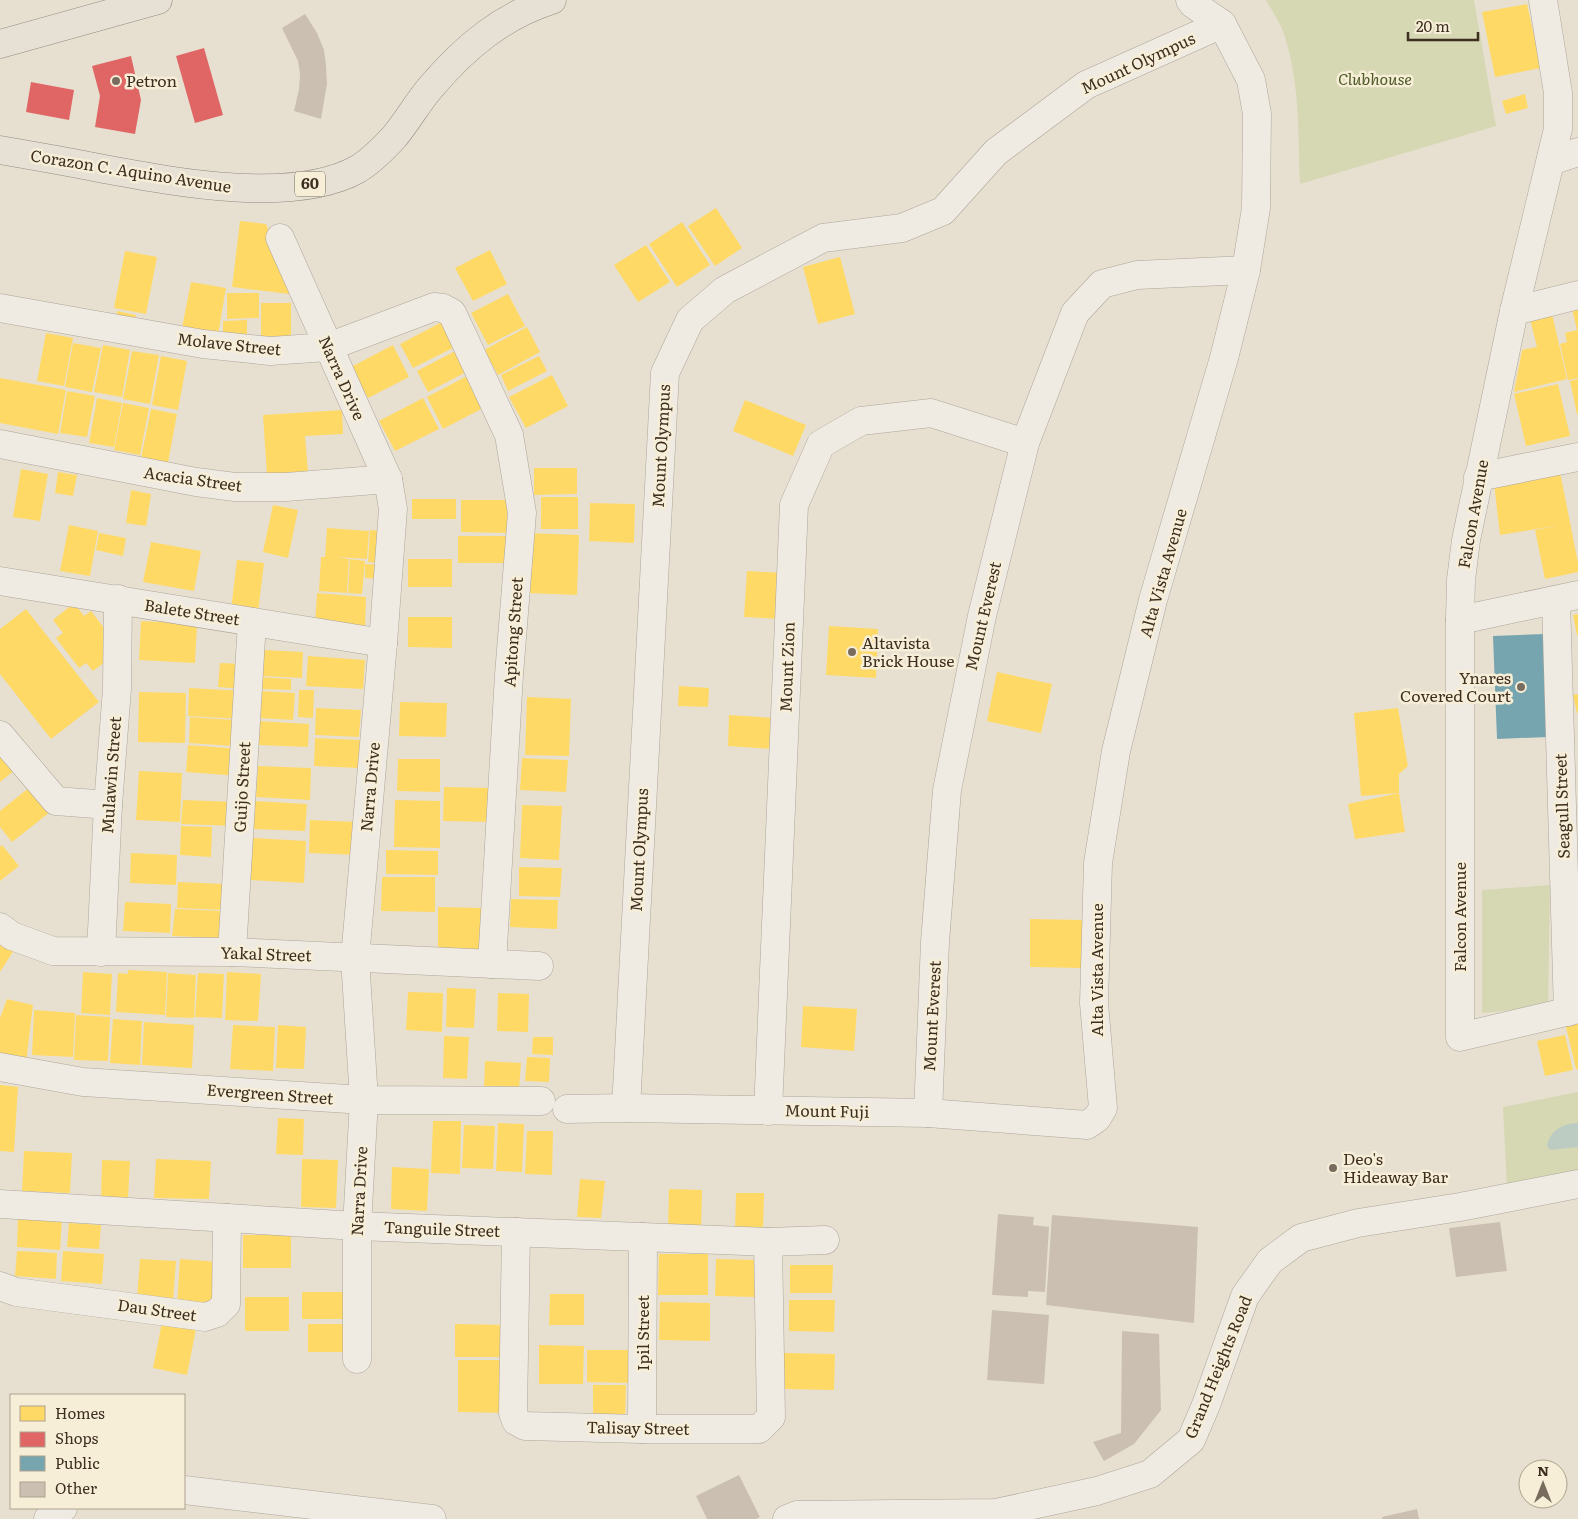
<svg xmlns="http://www.w3.org/2000/svg" width="1578" height="1519" font-family="Literata,serif">
<style>
.green{fill:#d6d7b3}
.water{fill:#bcccc2}
.homes{fill:#ffd966}
.shops{fill:#e06666}
.public{fill:#76a5af}
.building{fill:#cbbfb2}
.lines{fill:none;stroke-linecap:round;stroke-linejoin:round}
.minor-casing{stroke:#ada599;stroke-width:29}
.major-casing{stroke:#928b80;stroke-width:29}
.minor{stroke:#efebe3;stroke-width:28}
.major{stroke:#e6e1d4;stroke-width:28}
.poi-dot{fill:#786c5e;stroke:#f7eed8;stroke-width:2}
.labels{text-anchor:middle;stroke-width:5;stroke-linejoin:round;paint-order:stroke}
.shield{fill:#f7eed8;stroke:#756857;stroke-width:1}
.shield-label{font-size:15px;font-weight:bold;fill:#3d2e20}
.street-label{font-size:16px;fill:#3d2e20;stroke:#f7eed8}
.park-label{font-size:16px;font-style:italic;fill:#4d5a26;stroke:#f7eed8}
.poi-label{font-size:16px;fill:#3d2e20;stroke:#f7eed8;text-anchor:start}
</style>
<rect width="100%" height="100%" fill="#e7e0d1"/>
<g class="green">
<path d="M1266 0H1474L1496 126 1300 184C1298 134 1300 82 1284 34 1280 22 1272 11 1266 0Z"/>
<polygon points="1550,885 1548,1007 1482,1013 1482,890"/>
<polygon points="1578,1092 1578,1176 1507,1189 1503,1107"/>
</g>
<path class="water" d="M1578 1123V1147L1550 1150 1547 1145C1551 1129 1563 1124 1578 1123Z"/>
<g class="homes">
<polygon points="1527,4 1541,68 1495,77 1482,12"/>
<polygon points="1525,94 1528,108 1506,114 1502,101"/>
<polygon points="716,208 742,248 715,266 688,226"/>
<polygon points="240,221 266,224 290,287 290,294 232,287"/>
<polygon points="682,222 710,265 677,287 649,244"/>
<polygon points="646,245 670,282 638,302 614,265"/>
<polygon points="490,250 507,284 473,301 455,268"/>
<polygon points="125,251 157,257 146,314 114,308"/>
<polygon points="840,257 855,314 818,324 803,267"/>
<polygon points="191,282 226,288 218,335 182,328"/>
<polygon points="227,293 259,293 259,318 227,319"/>
<polygon points="508,294 525,326 488,345 471,313"/>
<polygon points="261,303 291,303 291,345 261,346"/>
<polygon points="1578,307 1578,378 1568,380 1560,344 1567,342 1565,333 1577,330 1572,309"/>
<polygon points="117,311 136,315 133,327 115,324"/>
<polygon points="1552,314 1567,379 1514,392 1522,350 1537,347 1530,319"/>
<polygon points="247,320 247,343 223,344 223,321"/>
<polygon points="442,322 455,347 413,368 400,344"/>
<polygon points="527,327 540,352 498,375 484,350"/>
<polygon points="46,333 73,338 64,386 37,381"/>
<polygon points="73,343 101,348 92,392 65,387"/>
<polygon points="103,345 130,350 122,397 94,392"/>
<polygon points="393,345 409,377 368,398 351,367"/>
<polygon points="461,348 472,369 428,392 417,371"/>
<polygon points="132,351 159,355 150,404 123,399"/>
<polygon points="161,356 187,361 178,410 152,405"/>
<polygon points="539,356 547,371 508,391 501,375"/>
<polygon points="469,375 485,407 443,429 427,397"/>
<polygon points="552,375 568,406 526,428 509,397"/>
<polygon points="0,378 66,390 58,434 0,423"/>
<polygon points="1578,379 1578,414 1577,414 1570,381"/>
<polygon points="1558,384 1570,436 1526,446 1514,394"/>
<polygon points="67,391 95,396 87,437 60,433"/>
<polygon points="97,398 122,403 114,447 89,443"/>
<polygon points="423,398 439,429 395,451 379,421"/>
<polygon points="745,400 806,425 793,456 733,431"/>
<polygon points="123,403 149,408 140,455 114,450"/>
<polygon points="151,409 177,414 168,463 141,458"/>
<polygon points="342,410 343,434 305,436 308,472 267,475 263,415"/>
<polygon points="534,468 577,468 577,494 534,495"/>
<polygon points="21,469 48,474 40,521 13,517"/>
<polygon points="58,472 77,475 73,496 55,493"/>
<polygon points="1560,472 1578,563 1578,572 1545,579 1535,530 1555,526 1500,535 1494,483"/>
<polygon points="131,490 151,494 146,526 126,523"/>
<rect x="541" y="497" width="37" height="32"/>
<rect x="412" y="499" width="44" height="20"/>
<polygon points="461,500 507,500 507,533 461,532"/>
<polygon points="590,503 635,504 634,543 589,541"/>
<polygon points="273,505 298,510 288,558 263,552"/>
<polygon points="69,525 98,531 90,576 60,571"/>
<polygon points="327,528 369,531 367,559 337,557 349,559 347,593 319,591 321,557 325,557"/>
<polygon points="370,530 382,531 380,563 368,562"/>
<polygon points="99,533 126,538 123,556 96,550"/>
<polygon points="528,533 579,535 577,595 526,593"/>
<rect x="458" y="536" width="51" height="27"/>
<polygon points="151,542 201,551 194,591 143,582"/>
<polygon points="350,559 365,561 362,594 348,593"/>
<rect x="408" y="559" width="44" height="28"/>
<polygon points="237,560 264,563 258,612 231,609"/>
<polygon points="365,564 383,565 382,579 365,578"/>
<polygon points="747,571 783,573 780,619 744,617"/>
<polygon points="317,593 366,597 365,627 315,624"/>
<polygon points="74,603 84,616 91,611 114,641 114,655 93,671 86,663 79,668 56,638 63,633 53,620"/>
<polygon points="26,609 99,702 51,739 0,674 0,629"/>
<polygon points="1578,614 1578,635 1577,635 1573,615"/>
<polygon points="408,617 452,617 452,648 408,647"/>
<polygon points="141,621 197,624 195,663 139,660"/>
<polygon points="829,626 878,629 876,678 826,675"/>
<polygon points="264,650 303,652 302,678 263,676"/>
<polygon points="308,656 365,660 363,689 306,686"/>
<polygon points="220,663 244,664 243,689 218,687"/>
<polygon points="997,672 1052,684 1041,733 987,721"/>
<polygon points="260,677 291,679 291,690 259,689"/>
<polygon points="679,686 709,688 708,707 678,706"/>
<polygon points="189,688 243,691 241,719 188,716"/>
<polygon points="299,690 314,690 313,718 298,717"/>
<polygon points="260,691 295,693 293,720 259,718"/>
<polygon points="139,692 186,693 185,743 138,742"/>
<polygon points="1578,694 1578,713 1577,713 1573,695"/>
<polygon points="527,697 571,699 569,756 525,755"/>
<polygon points="400,702 447,703 446,737 399,736"/>
<polygon points="316,708 361,710 359,737 315,735"/>
<polygon points="1398,708 1408,766 1399,774 1399,793 1361,796 1354,713"/>
<polygon points="729,715 774,718 773,749 728,746"/>
<polygon points="190,717 234,720 232,746 189,743"/>
<polygon points="258,721 309,724 308,747 257,745"/>
<polygon points="315,738 360,740 359,768 314,766"/>
<polygon points="188,745 241,749 239,776 186,772"/>
<polygon points="0,751 15,770 0,782"/>
<polygon points="522,758 568,760 566,792 520,790"/>
<polygon points="398,759 440,759 440,792 397,791"/>
<polygon points="258,766 311,768 310,800 256,797"/>
<polygon points="139,771 182,773 180,822 136,820"/>
<polygon points="30,787 50,812 12,842 0,827 0,811"/>
<polygon points="444,787 492,788 491,822 443,821"/>
<polygon points="1399,793 1405,832 1355,839 1348,804"/>
<polygon points="183,800 236,802 235,826 181,824"/>
<polygon points="395,800 440,801 440,848 394,847"/>
<polygon points="255,801 307,804 305,831 253,829"/>
<polygon points="522,805 562,806 559,860 520,858"/>
<polygon points="310,820 358,822 357,855 309,853"/>
<polygon points="181,826 212,827 211,857 180,855"/>
<polygon points="252,838 306,841 304,883 250,880"/>
<polygon points="2,845 19,866 0,881 0,847"/>
<polygon points="386,850 438,851 438,875 386,874"/>
<polygon points="131,853 177,855 176,885 130,883"/>
<polygon points="519,867 562,868 560,897 519,896"/>
<polygon points="382,877 435,877 435,912 381,911"/>
<polygon points="178,882 225,884 224,910 177,908"/>
<polygon points="511,899 558,900 557,929 510,927"/>
<polygon points="125,902 171,904 170,933 123,931"/>
<polygon points="438,907 484,908 483,957 438,956"/>
<polygon points="175,909 223,911 221,938 172,936"/>
<polygon points="1030,919 1084,920 1083,968 1030,967"/>
<polygon points="0,937 16,947 0,972"/>
<polygon points="128,970 167,972 165,1015 116,1012 118,973 128,974"/>
<polygon points="83,972 112,974 110,1015 81,1013"/>
<polygon points="227,972 261,974 258,1021 225,1020"/>
<polygon points="168,973 196,975 194,1018 166,1017"/>
<polygon points="198,973 224,974 222,1018 195,1017"/>
<polygon points="447,988 476,989 474,1028 446,1027"/>
<polygon points="408,992 443,993 442,1032 406,1030"/>
<polygon points="498,993 529,994 528,1032 497,1031"/>
<polygon points="7,999 33,1005 26,1063 0,1056 0,1018"/>
<polygon points="803,1006 857,1009 854,1051 801,1047"/>
<polygon points="34,1010 75,1013 73,1057 32,1055"/>
<polygon points="76,1015 110,1017 108,1061 74,1060"/>
<polygon points="113,1019 142,1021 140,1065 110,1063"/>
<polygon points="1578,1020 1578,1069 1576,1069 1565,1023"/>
<polygon points="144,1022 194,1025 192,1068 142,1065"/>
<polygon points="233,1025 275,1027 273,1071 230,1069"/>
<polygon points="278,1025 306,1027 304,1069 276,1068"/>
<polygon points="1565,1035 1573,1070 1545,1076 1537,1041"/>
<polygon points="444,1036 469,1037 467,1079 443,1078"/>
<polygon points="533,1037 553,1037 553,1055 532,1054"/>
<polygon points="527,1057 550,1058 549,1082 525,1081"/>
<polygon points="485,1061 521,1063 519,1089 484,1088"/>
<polygon points="0,1085 18,1087 14,1152 0,1151"/>
<polygon points="278,1118 304,1119 303,1155 276,1154"/>
<polygon points="433,1121 461,1121 460,1174 431,1173"/>
<polygon points="498,1123 524,1124 522,1172 496,1171"/>
<polygon points="464,1125 495,1126 493,1169 462,1168"/>
<polygon points="527,1131 553,1131 552,1175 525,1174"/>
<polygon points="24,1151 72,1153 70,1193 22,1191"/>
<polygon points="156,1159 211,1161 209,1199 154,1198"/>
<polygon points="302,1159 338,1160 336,1208 301,1207"/>
<polygon points="102,1160 130,1161 128,1198 101,1197"/>
<polygon points="392,1167 429,1169 427,1211 391,1209"/>
<polygon points="580,1179 605,1181 601,1218 577,1217"/>
<polygon points="669,1189 702,1190 701,1231 668,1230"/>
<polygon points="736,1193 764,1193 763,1232 735,1232"/>
<polygon points="18,1216 62,1219 60,1250 17,1247"/>
<polygon points="69,1223 101,1225 99,1249 67,1247"/>
<rect x="243" y="1235" width="48" height="33"/>
<polygon points="17,1251 57,1253 56,1279 15,1276"/>
<polygon points="63,1251 104,1254 102,1284 61,1281"/>
<polygon points="659,1254 708,1254 708,1295 658,1295"/>
<polygon points="140,1259 176,1261 173,1302 137,1299"/>
<polygon points="180,1259 219,1262 216,1308 177,1305"/>
<polygon points="716,1259 757,1260 757,1297 715,1296"/>
<polygon points="790,1265 833,1265 832,1293 790,1293"/>
<polygon points="302,1292 351,1292 350,1319 302,1319"/>
<polygon points="550,1294 584,1294 584,1325 549,1325"/>
<rect x="245" y="1297" width="44" height="34"/>
<polygon points="789,1300 835,1300 834,1332 789,1331"/>
<polygon points="660,1302 710,1303 710,1341 659,1340"/>
<polygon points="162,1322 196,1329 187,1375 153,1368"/>
<rect x="308" y="1324" width="46" height="28"/>
<polygon points="455,1324 506,1325 506,1357 455,1357"/>
<polygon points="539,1345 584,1346 583,1384 539,1384"/>
<polygon points="587,1350 632,1350 631,1383 587,1382"/>
<polygon points="784,1353 835,1354 834,1390 783,1389"/>
<polygon points="458,1360 509,1360 508,1413 458,1412"/>
<polygon points="593,1385 626,1385 625,1423 593,1422"/>
</g>
<g class="shops">
<polygon points="204,48 223,115 195,123 176,56"/>
<polygon points="131,56 141,100 135,134 95,127 100,96 92,66"/>
<polygon points="31,82 74,90 69,120 26,112"/>
</g>
<polygon class="public" points="1544,634 1548,737 1497,739 1493,636"/>
<g class="building">
<polygon points="305,14 317,33 324,50 326,65 327,84 321,119 294,111 299,89 300,74 298,61 282,28"/>
<polygon points="998,1214 1034,1217 1033,1225 1049,1227 1045,1292 1028,1291 1028,1297 992,1295"/>
<polygon points="1052,1215 1198,1227 1194,1323 1046,1305"/>
<polygon points="1500,1222 1507,1271 1456,1277 1449,1228"/>
<polygon points="992,1310 1049,1315 1044,1384 987,1380"/>
<polygon points="1122,1331 1159,1334 1161,1410 1134,1444 1104,1461 1093,1442 1121,1433"/>
<polygon points="739,1475 760,1517 756,1519 707,1519 696,1496"/>
<polygon points="1417,1509 1419,1519 1382,1519 1382,1517"/>
</g>
<g class="lines">
<defs>
<g id="minor">
<polyline points="1543,0 1558,93 1558,129 1514,311 1466,540 1461,580 1460,620 1460,1037 1578,1009"/>
<polyline points="1551,161 1578,152"/>
<polyline points="280,238 377,455 388,479 393,509 383,643 355,958 364,1100 357,1226 357,1359"/>
<polyline points="0,308 203,344 270,351 328,347 434,307 443,308 452,313 509,435 522,513 509,675 492,964"/>
<polyline points="1514,311 1578,295"/>
<polyline points="0,444 196,482 235,487 286,487 388,479"/>
<polyline points="1478,477 1578,457"/>
<polyline points="0,581 383,643"/>
<polyline points="1556,600 1568,1012"/>
<polyline points="1460,620 1578,595"/>
<polyline points="0,735 56,801 108,805"/>
<polyline points="0,927 12,936 53,951 232,952 539,966"/>
<polyline points="101,952 108,805 117,689 118,599"/>
<polyline points="232,952 252,622"/>
<polyline points="0,1067 83,1082 364,1100 541,1101"/>
<polyline points="626,1108 665,373 690,320 725,290 823,238 902,228 943,211 996,152 1086,85 1222,24"/>
<polyline points="567,1109 626,1108 928,1113 1087,1125 1097,1118 1103,1108 1094,1003 1098,863 1116,751 1153,600 1224,358 1246,270 1256,208 1257,114 1251,80 1222,24 1193,4 1190,0"/>
<polyline points="768,1111 794,505 821,444 861,421 931,413 1025,443"/>
<polyline points="928,1113 935,942 947,790 982,616 1025,443 1075,313 1102,284 1137,275 1246,270"/>
<polyline points="0,1204 357,1226 768,1242 825,1240"/>
<polyline points="516,1232 513,1413 516,1421 525,1426 642,1429 759,1429 771,1417 768,1242"/>
<polyline points="0,1286 16,1292 205,1317 217,1313 226,1304 227,1218"/>
<polyline points="642,1429 643,1237"/>
<polyline points="184,1490 432,1519"/>
<polyline points="48,1519 63,1508"/>
<polyline points="787,1519 797,1515 996,1513 1097,1491 1150,1474 1191,1440 1206,1405 1245,1296 1270,1261 1301,1238 1358,1223 1460,1207 1578,1184"/>
</g>
<g id="major">
<polyline points="0,44 158,0"/>
<path d="M0 150C35 156 70 162 104 169 174 182 294 205 358 169 371 161 385 147 395 136 408 120 418 102 431 87 465 47 502 16 552 0"/>
</g>
</defs>
<use href="#minor" class="minor-casing"/>
<use href="#major" class="major-casing"/>
<use href="#minor" class="minor"/>
<use href="#major" class="major"/>
</g>
<g class="poi-dot">
<circle cx="116" cy="81" r="5"/>
<circle cx="852" cy="652" r="5"/>
<circle cx="1521" cy="687" r="5"/>
<circle cx="1333" cy="1168" r="5"/>
</g>
<g class="labels">
<rect class="shield" x="295" y="171.5" width="30" height="25" rx="4"/>
<g class="shield-label">
<text x="310" y="189">60</text>
</g>
<g class="street-label">
<text transform="translate(1138 63) rotate(-25)" y="6">Mount Olympus</text>
<text transform="translate(131 171) rotate(9)" y="6">Corazon C. Aquino Avenue</text>
<text transform="translate(229 344) rotate(6)" y="6">Molave Street</text>
<text transform="translate(342 378) rotate(66)" y="6">Narra Drive</text>
<text transform="translate(661 446) rotate(-87)" y="6">Mount Olympus</text>
<text transform="translate(193 479) rotate(8)" y="6">Acacia Street</text>
<text transform="translate(1473 514) rotate(-80)" y="6">Falcon Avenue</text>
<text transform="translate(1163 573) rotate(-74)" y="6">Alta Vista Avenue</text>
<text transform="translate(192 612) rotate(9)" y="6">Balete Street</text>
<text transform="translate(983 616) rotate(-77)" y="6">Mount Everest</text>
<text transform="translate(513 632) rotate(-86)" y="6">Apitong Street</text>
<text transform="translate(787 667) rotate(-88)" y="6">Mount Zion</text>
<text transform="translate(111 775) rotate(-86)" y="6">Mulawin Street</text>
<text transform="translate(242 787) rotate(-87)" y="6">Guijo Street</text>
<text transform="translate(370 787) rotate(-85)" y="6">Narra Drive</text>
<text transform="translate(1562 806) rotate(-92)" y="6">Seagull Street</text>
<text transform="translate(639 850) rotate(-87)" y="6">Mount Olympus</text>
<text transform="translate(1460 917) rotate(-90)" y="6">Falcon Avenue</text>
<text transform="translate(266 954) rotate(2)" y="6">Yakal Street</text>
<text transform="translate(1097 970) rotate(-90)" y="6">Alta Vista Avenue</text>
<text transform="translate(932 1016) rotate(-87)" y="6">Mount Everest</text>
<text transform="translate(270 1094) rotate(4)" y="6">Evergreen Street</text>
<text transform="translate(827 1111) rotate(1)" y="6">Mount Fuji</text>
<text transform="translate(359 1191) rotate(-87)" y="6">Narra Drive</text>
<text transform="translate(442 1229) rotate(2)" y="6">Tanguile Street</text>
<text transform="translate(157 1310) rotate(8)" y="6">Dau Street</text>
<text transform="translate(643 1333) rotate(-90)" y="6">Ipil Street</text>
<text transform="translate(1218 1367) rotate(-68)" y="6">Grand Heights Road</text>
<text transform="translate(638 1428) rotate(1)" y="6">Talisay Street</text>
</g>
<g class="park-label">
<text x="1375" y="85">Clubhouse</text>
</g>
<g class="poi-label">
<text x="126" y="87">Petron</text>
<text x="862" y="649">Altavista<tspan x="862" dy="18">Brick House</tspan></text>
<text x="1511" y="684" text-anchor="end">Ynares<tspan x="1511" dy="18">Covered Court</tspan></text>
<text x="1343" y="1165">Deo's<tspan x="1343" dy="18">Hideaway Bar</tspan></text>
</g>
</g>
<rect x="10" y="1394" width="175" height="115" fill="#f7eed8" stroke="#ada18e"/>
<rect x="20" y="1406" width="25" height="15" fill="#ffd966" stroke="#ada18e"/>
<text x="55" y="1419" font-size="15" fill="#3d2e20">Homes</text>
<rect x="20" y="1432" width="25" height="15" fill="#e06666" stroke="#ada18e"/>
<text x="55" y="1444" font-size="15" fill="#3d2e20">Shops</text>
<rect x="20" y="1456" width="25" height="15" fill="#76a5af" stroke="#ada18e"/>
<text x="55" y="1469" font-size="15" fill="#3d2e20">Public</text>
<rect x="20" y="1482" width="25" height="15" fill="#cbbfb2" stroke="#ada18e"/>
<text x="55" y="1494" font-size="15" fill="#3d2e20">Other</text>
<g transform="translate(1543 1484)"><circle r="24" fill="#f7eed8" stroke="#ada18e"/>
<path d="M0-4L9 19L0 12L-9 19Z" fill="#786c5e"/>
<text y="-8" font-size="14" font-weight="bold" text-anchor="middle" fill="#3d2e20">N</text>
</g>
<path d="M1408 32v8h70v-8" fill="none" stroke="#3d2e20" stroke-width="2.5"/>
<text x="1416" y="32" font-size="15" fill="#3d2e20" stroke="#f7eed8" stroke-width="4" paint-order="stroke">20 m</text>
</svg>
